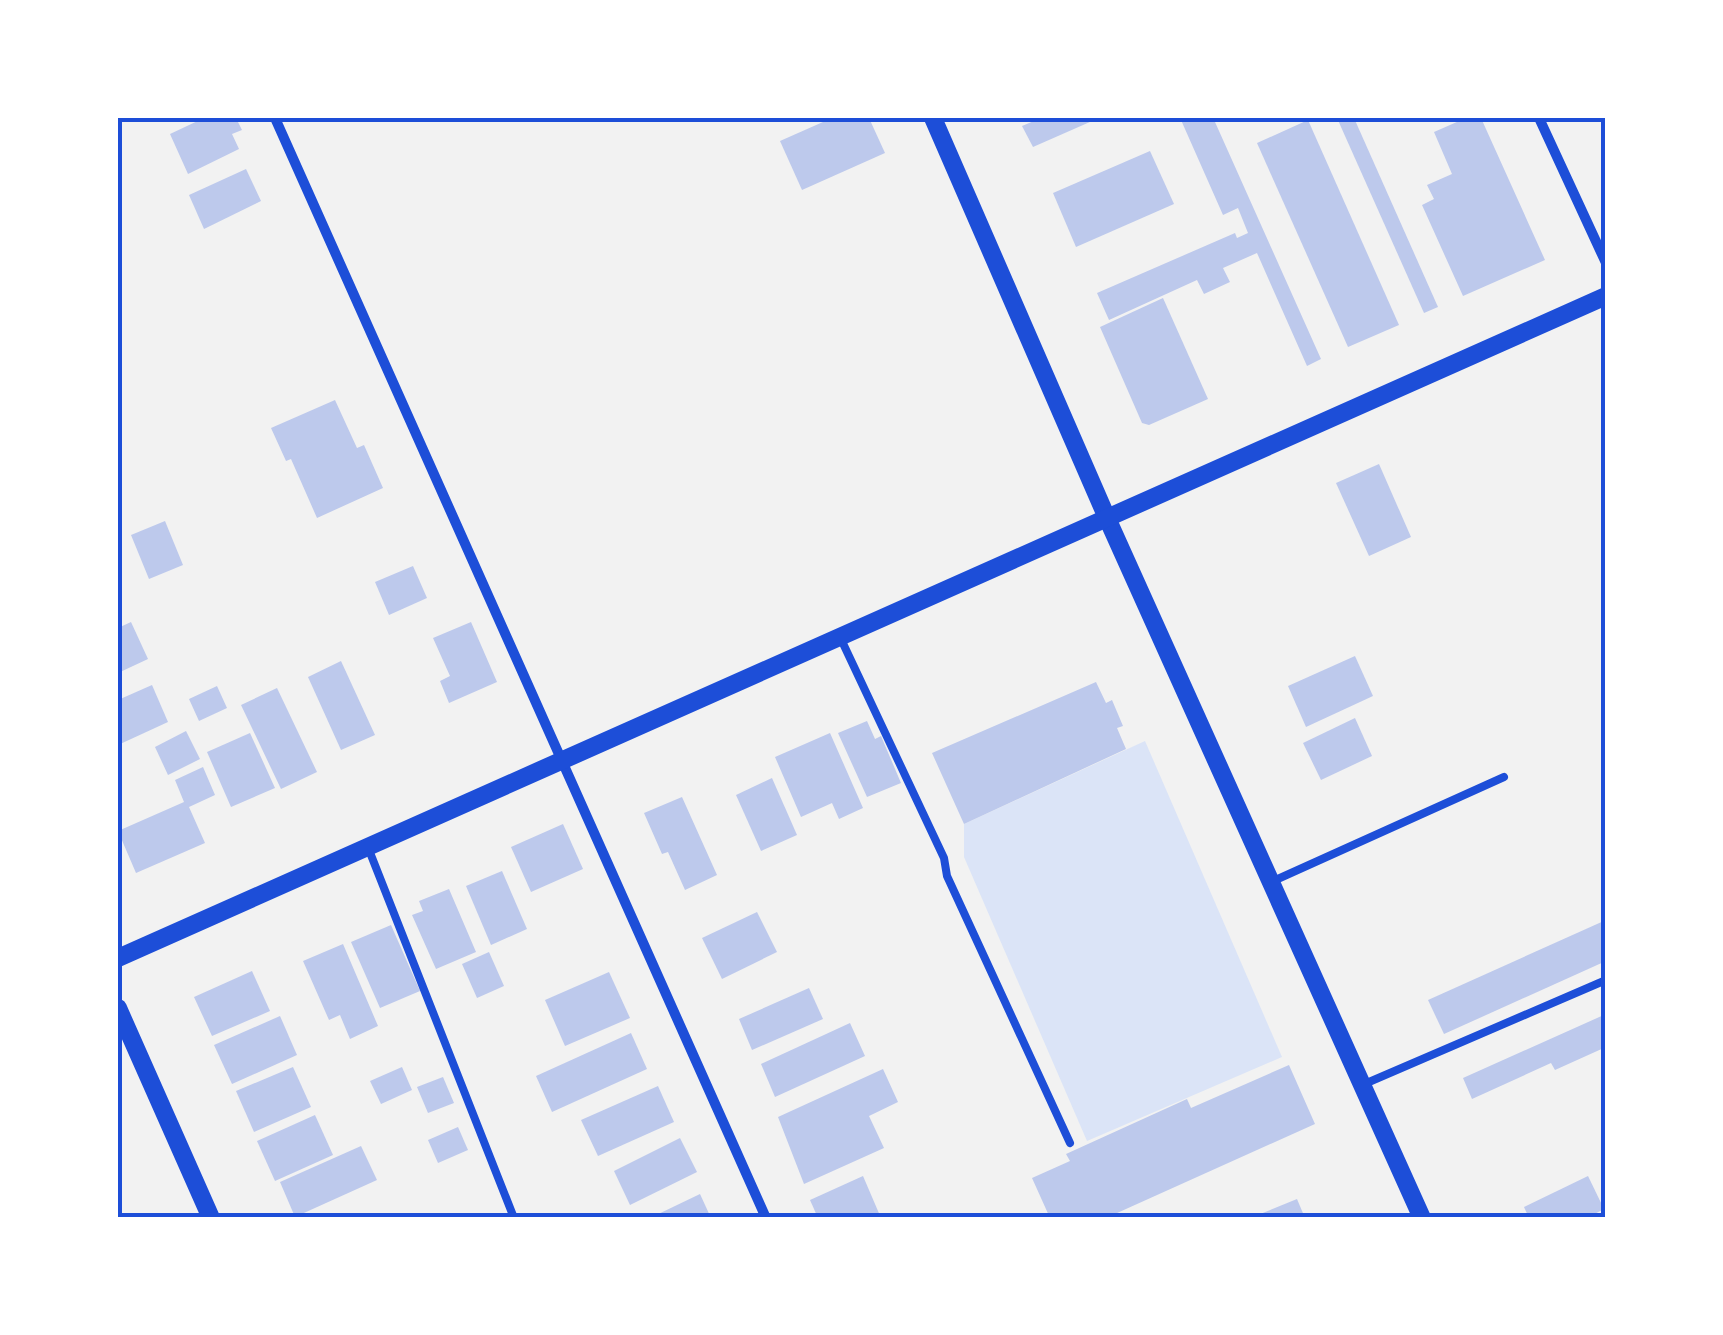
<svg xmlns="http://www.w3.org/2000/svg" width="1723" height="1335" font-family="Bitter,serif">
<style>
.green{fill:#dbe4f7}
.building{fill:#bdc9ec}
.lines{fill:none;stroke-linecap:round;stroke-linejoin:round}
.service{stroke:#1d4ed8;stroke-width:8}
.minor{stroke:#1d4ed8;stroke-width:10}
.tertiary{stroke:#1d4ed8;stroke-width:18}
.neatline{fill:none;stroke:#1d4ed8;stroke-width:4}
</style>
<rect width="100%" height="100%" fill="#f2f2f2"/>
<polygon class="green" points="1145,741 1282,1057 1087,1141 964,857 964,824"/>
<g class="building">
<polygon points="204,118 236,118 242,130 232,134 239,149 188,174 170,134"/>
<polygon points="832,118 869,118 885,153 802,190 780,141"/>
<polygon points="1041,118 1099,118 1033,147 1022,126"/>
<polygon points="1186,118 1224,118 1215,122 1321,359 1307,366 1257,253 1223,268 1230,282 1204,294 1197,280 1109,320 1097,293 1235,233 1237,238 1248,233 1238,208 1223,215 1181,120"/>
<polygon points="1337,118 1354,118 1438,307 1424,313"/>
<polygon points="1466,118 1481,118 1545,260 1463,296 1422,205 1434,199 1427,185 1452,174 1434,132"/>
<polygon points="1308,120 1399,325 1348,347 1257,143"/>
<polygon points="1150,151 1174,204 1076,247 1053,193"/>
<polygon points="246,169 261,201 204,229 189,195"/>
<polygon points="1163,298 1208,399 1149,425 1142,423 1100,327"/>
<polygon points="335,400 357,448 364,445 383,488 317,518 291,459 286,461 271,428"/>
<polygon points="1379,464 1411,537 1369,556 1336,483"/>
<polygon points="165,521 183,565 149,579 131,535"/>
<polygon points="413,566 427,598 389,615 375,582"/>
<polygon points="131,622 148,659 118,673 118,628"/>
<polygon points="471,622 497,682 449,703 440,681 450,676 433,638"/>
<polygon points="1355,656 1373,696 1306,727 1288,686"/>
<polygon points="341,661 375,735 341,750 308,677"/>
<polygon points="1096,682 1106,703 1112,700 1123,726 1117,728 1126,749 964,824 932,753"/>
<polygon points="152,685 168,722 118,745 118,700"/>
<polygon points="217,686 227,708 199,721 189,699"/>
<polygon points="277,688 317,772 281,789 241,705"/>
<polygon points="1355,718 1372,756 1321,780 1303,743"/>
<polygon points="867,721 875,739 881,736 901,783 867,797 838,733"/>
<polygon points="186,731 200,759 168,775 155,747"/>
<polygon points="250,733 275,788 231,807 207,752"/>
<polygon points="830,733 863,808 839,819 832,803 801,817 775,757"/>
<polygon points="203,767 215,795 189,807 205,843 136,873 118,831 184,802 175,780"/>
<polygon points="772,778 797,835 761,851 736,795"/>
<polygon points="682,797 717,875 685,890 668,852 662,854 644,813"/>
<polygon points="563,824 583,869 531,892 511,847"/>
<polygon points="502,871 527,929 491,945 466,886"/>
<polygon points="449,889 476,952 436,969 412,915 423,911 419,901"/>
<polygon points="757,912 777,952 722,979 702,938"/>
<polygon points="1606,920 1606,961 1444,1034 1428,1000"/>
<polygon points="391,925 420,991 380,1008 351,942"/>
<polygon points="343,944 378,1026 350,1039 340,1015 329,1020 303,961"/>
<polygon points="489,952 504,986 477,998 462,964"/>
<polygon points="252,971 270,1011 212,1036 194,997"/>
<polygon points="609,972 630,1018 565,1046 545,1000"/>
<polygon points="809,988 823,1019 752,1050 739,1019"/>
<polygon points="1606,1014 1606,1047 1555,1070 1551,1063 1472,1099 1463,1078"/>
<polygon points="280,1016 297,1055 232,1084 214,1045"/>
<polygon points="850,1023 865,1056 775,1097 761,1064"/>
<polygon points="631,1033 647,1069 552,1112 536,1076"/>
<polygon points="1289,1065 1315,1124 1106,1218 1050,1218 1032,1178 1070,1161 1066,1154 1187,1099 1191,1108"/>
<polygon points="293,1067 311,1107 254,1132 236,1091"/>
<polygon points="402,1067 412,1090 381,1104 370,1081"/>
<polygon points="883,1069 898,1102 869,1116 884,1148 804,1184 778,1117"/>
<polygon points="443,1077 454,1103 428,1113 417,1087"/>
<polygon points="658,1086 674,1122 598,1156 581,1120"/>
<polygon points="315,1115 333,1155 275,1181 257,1141"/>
<polygon points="458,1127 468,1150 438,1163 428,1140"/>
<polygon points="680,1138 697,1172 630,1205 614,1171"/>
<polygon points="361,1146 377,1180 295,1217 280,1182"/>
<polygon points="863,1176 881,1218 818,1218 810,1200"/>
<polygon points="1588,1176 1604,1209 1587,1218 1529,1218 1524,1207"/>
<polygon points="700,1194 711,1218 650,1218"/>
<polygon points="1297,1199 1305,1218 1253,1218 1253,1217"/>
</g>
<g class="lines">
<g class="service">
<polyline points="840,637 944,858 947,876 1070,1143"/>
<polyline points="369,850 514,1218"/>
<polyline points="1271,882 1504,777"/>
<polyline points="1362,1085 1606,980"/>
</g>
<g class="minor">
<polyline points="275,118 766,1218"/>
<polyline points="1539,118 1606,263"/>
</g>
<g class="tertiary">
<polyline points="933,118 1107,518 1422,1218"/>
<polyline points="118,958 1606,296"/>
<polyline points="118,1008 211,1218"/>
</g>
</g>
<rect width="1723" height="1335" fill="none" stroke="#ffffff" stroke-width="240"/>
<rect x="120" y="120" width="1483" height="1095" class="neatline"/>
</svg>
